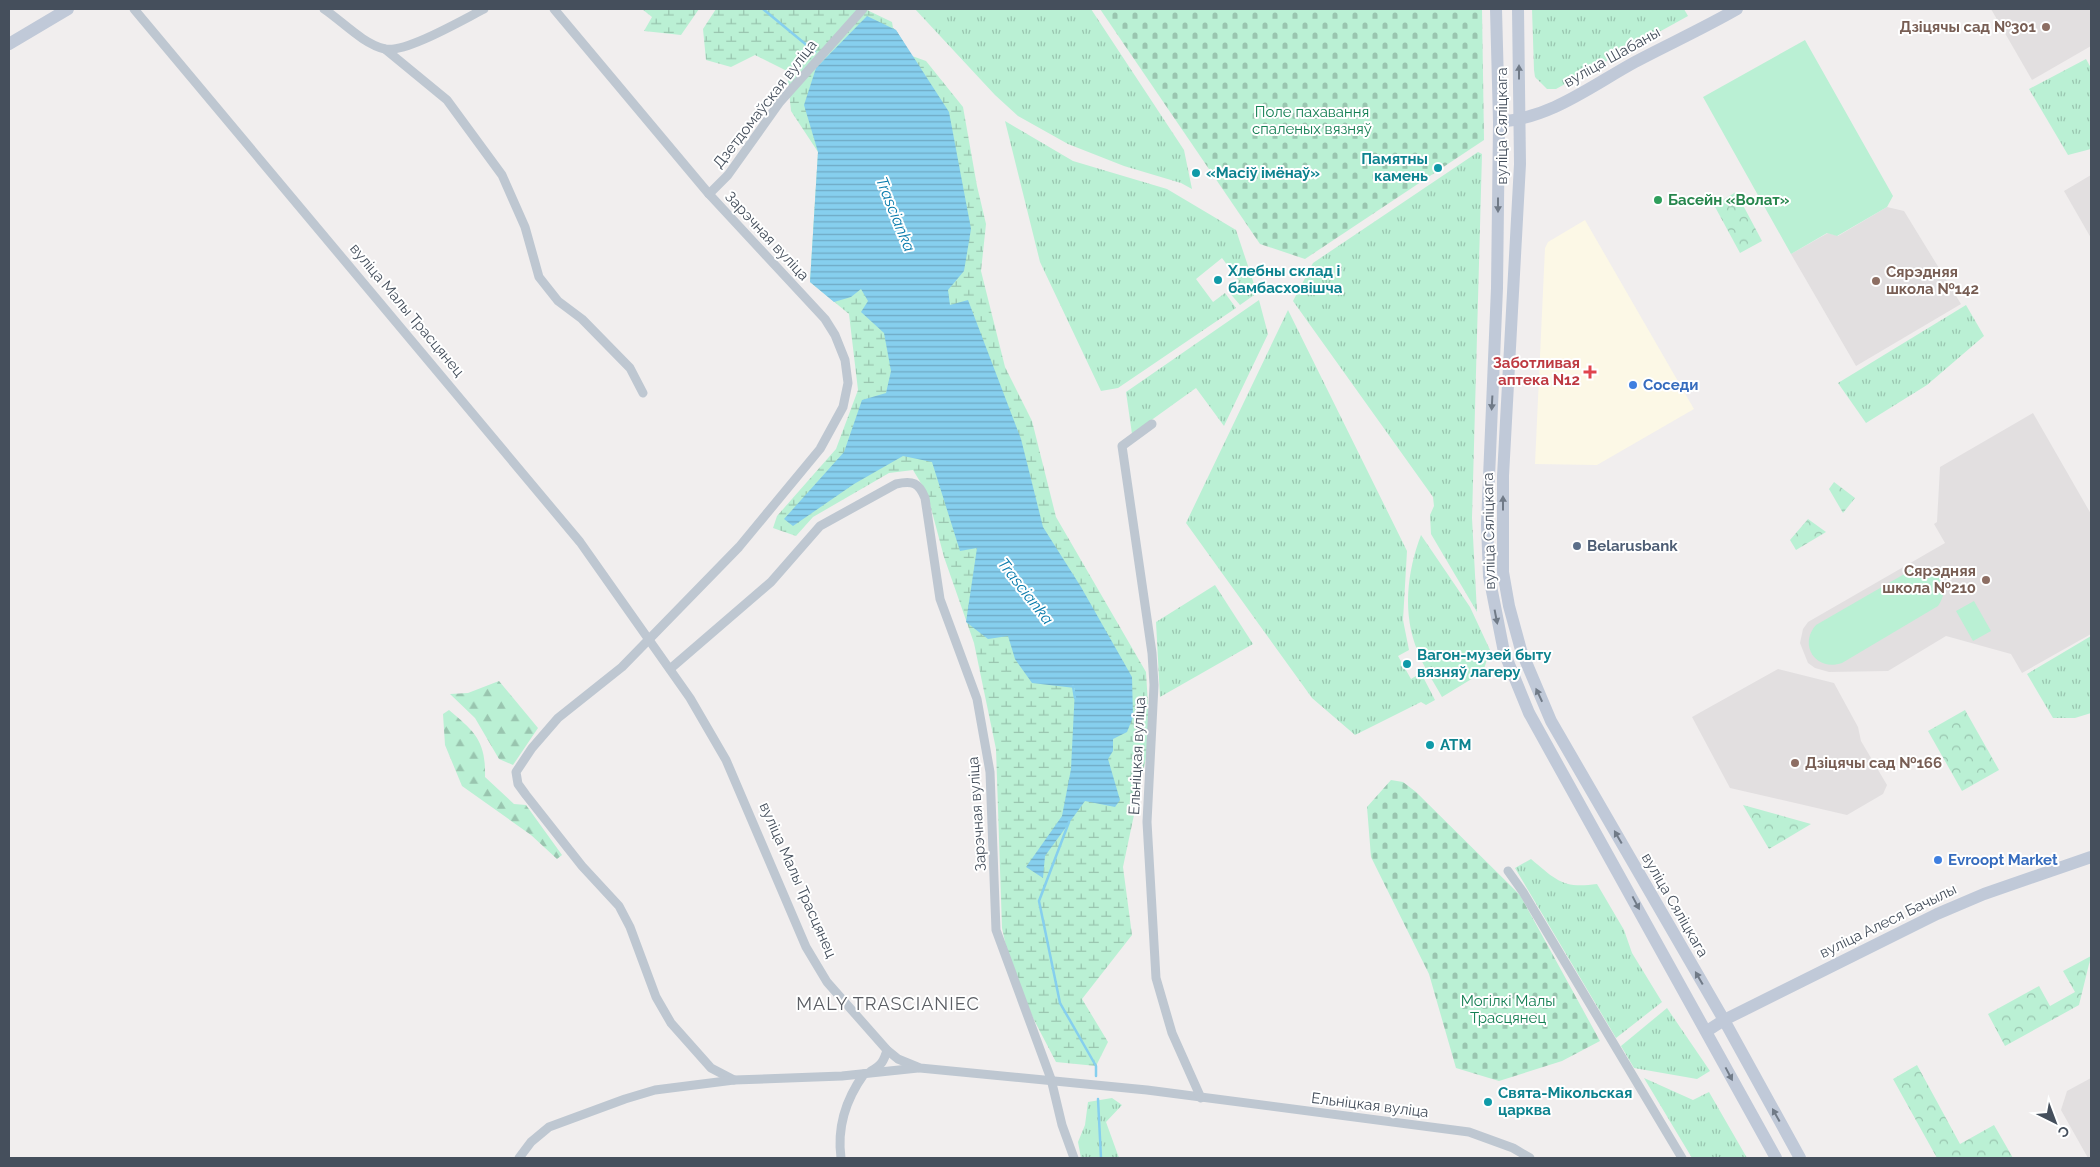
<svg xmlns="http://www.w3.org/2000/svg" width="2100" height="1167" font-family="Raleway,sans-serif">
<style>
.commercial{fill:#fcf8e6}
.education{fill:#e2dfe0}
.grass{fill:url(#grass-tufts)}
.forest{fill:url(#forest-firs)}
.wetland{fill:url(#wetland-marsh)}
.cemetery{fill:url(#cemetery-stones)}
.park{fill:url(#park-crowns)}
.pitch{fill:#baf0d4}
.water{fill:url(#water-rules)}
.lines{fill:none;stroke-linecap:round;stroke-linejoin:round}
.stream{stroke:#86cfee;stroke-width:2.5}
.street{stroke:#bec7d1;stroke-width:9}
.secondary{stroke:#c0c9d8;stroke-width:12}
.oneway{fill:#707a87}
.education-dot{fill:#8d6e63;stroke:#fff;stroke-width:2}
.culture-dot{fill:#0f9aa8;stroke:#fff;stroke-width:2}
.leisure-dot{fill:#2e9e5b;stroke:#fff;stroke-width:2}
.health-dot{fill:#e0444e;stroke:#fff;stroke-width:2}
.shop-dot{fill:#3f7fe0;stroke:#fff;stroke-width:2}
.service-dot{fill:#5c6f8a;stroke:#fff;stroke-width:2}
.labels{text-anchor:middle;stroke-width:4;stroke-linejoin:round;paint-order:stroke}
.education-label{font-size:15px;font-weight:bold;fill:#785e54;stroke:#fff;text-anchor:end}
.street-label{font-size:15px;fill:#454f5c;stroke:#fff}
.park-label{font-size:15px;fill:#147f53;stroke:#fff}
.culture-label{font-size:15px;font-weight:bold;fill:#0d838f;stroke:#fff;text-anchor:start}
.leisure-label{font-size:15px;font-weight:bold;fill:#27864d;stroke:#fff;text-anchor:start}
.health-label{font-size:15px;font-weight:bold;fill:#be3a42;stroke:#fff;text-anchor:end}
.shop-label{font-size:15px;font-weight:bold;fill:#366cbe;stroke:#fff;text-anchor:start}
.service-label{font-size:15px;font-weight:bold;fill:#4e5e75;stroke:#fff;text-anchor:start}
.water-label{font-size:16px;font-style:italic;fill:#087bac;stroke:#fff}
.quarter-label{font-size:18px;letter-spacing:1px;fill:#5a5d63;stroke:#fff}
</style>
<defs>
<pattern id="grass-tufts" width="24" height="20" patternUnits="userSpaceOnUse" patternTransform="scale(1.25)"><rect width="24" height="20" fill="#baf0d4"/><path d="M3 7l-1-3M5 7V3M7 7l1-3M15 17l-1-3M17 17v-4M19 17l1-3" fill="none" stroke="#99c5af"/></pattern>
<pattern id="forest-firs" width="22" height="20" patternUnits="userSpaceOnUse" patternTransform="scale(1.25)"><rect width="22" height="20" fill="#baf0d4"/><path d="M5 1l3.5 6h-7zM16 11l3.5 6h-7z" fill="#99c5af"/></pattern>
<pattern id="wetland-marsh" width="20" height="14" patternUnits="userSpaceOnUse" patternTransform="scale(1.25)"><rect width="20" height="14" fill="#baf0d4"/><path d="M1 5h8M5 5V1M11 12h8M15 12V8" fill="none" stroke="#99c5af"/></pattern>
<pattern id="cemetery-stones" width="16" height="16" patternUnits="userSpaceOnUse" patternTransform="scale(1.25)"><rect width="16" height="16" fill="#baf0d4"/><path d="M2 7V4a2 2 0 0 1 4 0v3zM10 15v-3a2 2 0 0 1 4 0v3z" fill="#99c5af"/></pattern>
<pattern id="park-crowns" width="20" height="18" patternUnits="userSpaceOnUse" patternTransform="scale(1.25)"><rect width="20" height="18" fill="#baf0d4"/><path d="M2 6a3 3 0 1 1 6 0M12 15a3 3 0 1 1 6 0" fill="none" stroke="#99c5af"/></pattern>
<pattern id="water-rules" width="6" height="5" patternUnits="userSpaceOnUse" patternTransform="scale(1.25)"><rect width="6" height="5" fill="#86cfee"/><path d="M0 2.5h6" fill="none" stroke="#6faac4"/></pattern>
</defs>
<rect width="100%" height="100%" fill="#f1eeee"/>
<polygon class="commercial" points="1585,220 1694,409 1597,465 1535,464 1545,248 1548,242"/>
<g class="education">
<polygon points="1991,9 2091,9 2091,46 2032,80"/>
<polygon points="2091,175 2091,238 2064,191"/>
<polygon points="1887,207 1904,211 1961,304 1856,366 1791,254 1828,233 1838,236"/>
<polygon points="2033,413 2091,514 2091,634 2022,673 2011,654 1946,636 1888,671 1829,672 1815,668 1808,663 1800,643 1803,629 1808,622 1945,543 1934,524 1937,522 1940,467"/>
<polygon points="1778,669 1834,683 1858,727 1861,741 1887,785 1883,794 1847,815 1730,788 1692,717"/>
<polygon points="2091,1078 2091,1158 2088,1158 2061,1110 2067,1091"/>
</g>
<g class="grass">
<polygon points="915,9 1091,9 1184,150 1192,189 1181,183 1124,166 1068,144 1018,116 995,95"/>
<polygon points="1532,9 1684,9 1688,16 1556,89 1547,89 1535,77 1534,70"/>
<polygon points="2086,59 2091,68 2091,149 2068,155 2029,89"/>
<polygon points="1005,121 1073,161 1167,189 1236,230 1257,293 1240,305 1228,291 1239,281 1222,258 1196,279 1213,302 1225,293 1236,308 1118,388 1101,391 1040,262"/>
<polygon points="1478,152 1482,154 1472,518 1477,612 1431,534 1430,515 1434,506 1433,497 1293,301 1313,263"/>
<polygon points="1259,300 1268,334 1224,426 1196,388 1132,434 1126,392"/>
<polygon points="1966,305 1984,336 1927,385 1866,423 1838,383"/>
<polygon points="1288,310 1407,551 1403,620 1409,650 1398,656 1411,679 1421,673 1435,700 1426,705 1421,702 1355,735 1312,698 1186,523"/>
<path d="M1421 535 1470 607 1490 650 1483 672 1442 697C1434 682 1424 668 1418 652 1402 614 1407 572 1421 535Z"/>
<polygon points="1215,585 1253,644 1160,697 1156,622"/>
<polygon points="2091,636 2091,713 2075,718 2053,718 2027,674"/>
<path d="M1531 859C1556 880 1563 889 1597 884L1624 930 1632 953 1662 1002 1616 1038 1515 868Z"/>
<polygon points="1667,1008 1710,1071 1697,1079 1634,1068 1621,1046"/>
<polygon points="1644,1078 1693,1100 1709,1092 1747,1158 1692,1158"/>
<polygon points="1112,1098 1122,1105 1106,1122 1119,1158 1081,1158 1078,1142 1085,1125 1088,1102"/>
</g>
<g class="forest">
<polygon points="499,681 538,728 513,765 499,759 475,718 450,694 468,693"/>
<path d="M449 710C475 732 486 741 485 777L514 804 526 805 562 855 557 859 531 835 462 786 445 745 443 714Z"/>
</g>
<g class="wetland">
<polygon points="642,9 699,9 681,35 644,31 652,17"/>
<polygon points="716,9 865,9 892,22 893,28 896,30 912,56 926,61 963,107 977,186 986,224 981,271 1005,367 1032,421 1056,517 1146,672 1150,739 1123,867 1132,935 1082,999 1108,1042 1096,1066 1056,1062 1033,1018 1009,960 1002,928 996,749 974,643 944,557 927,493 913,470 889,473 813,517 796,536 773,528 777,516 836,449 858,390 849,314 810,282 818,152 791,111 787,71 755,55 731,67 706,60 703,29"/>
</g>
<g class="cemetery">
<polygon points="1100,9 1482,9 1484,140 1305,259 1260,244"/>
<polygon points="1391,780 1403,782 1416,792 1520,895 1600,1041 1562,1061 1499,1081 1456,1068 1429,974 1371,857 1367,807"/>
</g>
<g class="park">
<polygon points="1736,192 1762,241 1740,253 1714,205"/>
<polygon points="1834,482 1855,498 1843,513 1829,489"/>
<polygon points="1808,519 1826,532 1796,550 1790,540"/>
<polygon points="1965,710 1999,770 1962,791 1928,731"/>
<polygon points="1743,805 1811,824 1769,849"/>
<polygon points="2091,956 2079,1005 2005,1046 1988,1014 2039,986 2050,1006 2075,992 2063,971"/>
<polygon points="1917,1065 1960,1144 1994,1125 2013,1158 1937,1158 1893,1079"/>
</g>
<g class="pitch">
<polygon points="1805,40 1893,196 1887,207 1837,236 1827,233 1791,254 1703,97"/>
<path d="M1921 568C1942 571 1950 589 1938 606L1842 663C1816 672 1798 645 1816 625L1913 569Z"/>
<polygon points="1974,601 1991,631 1973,641 1956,611"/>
</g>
<polygon class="water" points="867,16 896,30 949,112 971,229 964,271 948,290 950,305 968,300 1021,439 1043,527 1081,587 1132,677 1133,717 1127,732 1113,739 1113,751 1108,759 1120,800 1115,807 1085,801 1045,856 1043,878 1026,867 1062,816 1071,769 1075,688 1032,683 1015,659 1008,636 988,639 966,622 977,548 960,551 932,462 903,456 854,484 793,526 784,519 844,452 862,400 886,393 891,371 884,333 861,312 868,301 861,289 851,297 834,302 810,282 818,152 804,105 816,68"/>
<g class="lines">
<g class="stream">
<polyline points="763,9 815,52"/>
<polyline points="1073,686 1075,698"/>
<polyline points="1069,822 1039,901 1060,1003 1096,1066 1096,1076"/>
<polyline points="1098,1099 1101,1158"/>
</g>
<g class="street">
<polyline points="134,9 580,542 690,698 726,760 806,947 827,982 887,1050 898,1059 920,1068 1147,1090 1469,1132 1513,1148 1530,1158"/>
<path d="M324 9C342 21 363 44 385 49 406 53 464 19 484 9"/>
<polyline points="554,9 709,194 825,319 835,335 845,360 848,383 843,407 820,449 739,547 622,667 558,718 532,748 516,772 518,784 526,795 582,866 619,906 630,927 656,997 671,1023 711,1068 734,1080"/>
<polyline points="385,49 447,100 502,175 525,227 539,277 558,301 582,319 630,368 643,393"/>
<polyline points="709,194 728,175 780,102 863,9"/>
<polyline points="1152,424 1122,446 1152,653 1154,685 1147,822 1156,978 1172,1033 1201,1098"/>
<path d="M670 669 771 582 820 526 896 484C913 480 919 483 925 498L940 599 977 699 990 772 996 930 1051 1079 1062 1125 1074 1158"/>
<polyline points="1508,871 1523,892 1682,1158"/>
<path d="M871 1071C881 1066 884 1061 887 1050"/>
<polyline points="519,1158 531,1142 549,1127 625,1099 655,1090 734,1080 842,1076 918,1068"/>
<path d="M841 1158C837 1128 846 1099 864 1074"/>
</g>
<g class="secondary">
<polyline points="1496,9 1499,122 1497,288 1487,525 1489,576 1504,652 1529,713 1776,1158"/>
<polyline points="1518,9 1520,164 1503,476 1503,572 1509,606 1521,650 1551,721 1724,1020 1800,1158"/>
<polyline points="9,44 68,9"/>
<path d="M1499 122C1551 118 1591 86 1635 62 1669 44 1704 28 1737 9"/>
<polyline points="1707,1031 1724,1020 1937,914 1984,894 2091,857"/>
</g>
</g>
<defs><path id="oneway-solid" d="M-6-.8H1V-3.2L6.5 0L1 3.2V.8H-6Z" transform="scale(1.25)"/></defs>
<g class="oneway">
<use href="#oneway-solid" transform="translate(1519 72) rotate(-90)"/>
<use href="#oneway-solid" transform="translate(1498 205) rotate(90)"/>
<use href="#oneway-solid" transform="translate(1492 403) rotate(93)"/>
<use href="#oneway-solid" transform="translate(1503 503) rotate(-90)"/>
<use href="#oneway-solid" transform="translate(1496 617) rotate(79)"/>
<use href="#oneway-solid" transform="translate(1539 695) rotate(-115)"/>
<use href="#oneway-solid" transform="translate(1618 837) rotate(-120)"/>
<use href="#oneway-solid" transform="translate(1636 903) rotate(62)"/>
<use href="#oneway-solid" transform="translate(1699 978) rotate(-120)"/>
<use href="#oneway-solid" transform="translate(1729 1074) rotate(62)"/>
<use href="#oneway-solid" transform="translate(1776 1115) rotate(-119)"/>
</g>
<g class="education-dot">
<circle cx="2046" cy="27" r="5"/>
<circle cx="1876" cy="281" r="5"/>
<circle cx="1986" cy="580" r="5"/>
<circle cx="1795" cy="763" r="5"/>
</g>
<g class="culture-dot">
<circle cx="1438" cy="168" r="5"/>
<circle cx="1196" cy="173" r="5"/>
<circle cx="1218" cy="280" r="5"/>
<circle cx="1407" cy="664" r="5"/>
<circle cx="1430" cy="745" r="5"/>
<circle cx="1488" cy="1102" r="5"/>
</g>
<circle class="leisure-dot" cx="1658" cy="200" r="5"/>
<path class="health-dot" d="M1587.5 364.5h5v5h5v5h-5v5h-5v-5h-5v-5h5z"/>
<g class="shop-dot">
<circle cx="1633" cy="385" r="5"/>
<circle cx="1938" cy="860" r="5"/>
</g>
<circle class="service-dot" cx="1577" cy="546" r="5"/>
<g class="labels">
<g class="education-label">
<text x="2036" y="32">Дзіцячы сад №301</text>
<text x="1886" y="277" text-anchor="start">Сярэдняя<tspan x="1886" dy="17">школа №142</tspan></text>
<text x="1976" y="576">Сярэдняя<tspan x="1976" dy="17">школа №210</tspan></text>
<text x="1805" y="768" text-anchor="start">Дзіцячы сад №166</text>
</g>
<g class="street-label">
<text transform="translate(1612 57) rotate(-29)" y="5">вуліца Шабаны</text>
<text transform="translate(765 104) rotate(-52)" y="5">Дзетдомаўская вуліца</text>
<text transform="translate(1502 126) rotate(-90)" y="5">вуліца Сяліцкага</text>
<text transform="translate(767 236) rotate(47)" y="5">Зарэчная вуліца</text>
<text transform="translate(407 310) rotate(50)" y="5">вуліца Малы Трасцянец</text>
<text transform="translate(1489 531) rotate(-91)" y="5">вуліца Сяліцкага</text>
<text transform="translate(1137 756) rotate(-87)" y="5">Ельніцкая вуліца</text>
<text transform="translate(977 814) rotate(-94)" y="5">Зарэчная вуліца</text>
<text transform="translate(798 880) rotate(66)" y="5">вуліца Малы Трасцянец</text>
<text transform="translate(1675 905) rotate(60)" y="5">вуліца Сяліцкага</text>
<text transform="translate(1888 921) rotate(-26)" y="5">вуліца Алеся Бачылы</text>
<text transform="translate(1370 1105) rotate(7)" y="5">Ельніцкая вуліца</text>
</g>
<g class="park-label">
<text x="1312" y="117">Поле пахавання<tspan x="1312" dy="17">спаленых вязняў</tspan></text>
<text x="1508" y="1006">Могілкі Малы<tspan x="1508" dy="17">Трасцянец</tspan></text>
</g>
<g class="culture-label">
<text x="1428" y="164" text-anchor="end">Памятны<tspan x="1428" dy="17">камень</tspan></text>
<text x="1206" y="178">«Масіў імёнаў»</text>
<text x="1228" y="276">Хлебны склад і<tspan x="1228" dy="17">бамбасховішча</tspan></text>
<text x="1417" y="660">Вагон-музей быту<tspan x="1417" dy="17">вязняў лагеру</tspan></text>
<text x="1440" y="750">АТМ</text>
<text x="1498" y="1098">Свята-Мікольская<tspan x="1498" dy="17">царква</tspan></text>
</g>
<g class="leisure-label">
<text x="1668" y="205">Басейн «Волат»</text>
</g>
<g class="health-label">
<text x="1580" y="368">Заботливая<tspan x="1580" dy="17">аптека N12</tspan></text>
</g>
<g class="shop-label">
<text x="1643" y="390">Соседи</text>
<text x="1948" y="865">Evroopt Market</text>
</g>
<g class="service-label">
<text x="1587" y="551">Belarusbank</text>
</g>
<g class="water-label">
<text transform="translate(896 214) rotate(68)" y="6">Trascianka</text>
<text transform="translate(1026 591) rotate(52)" y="6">Trascianka</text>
</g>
<g class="quarter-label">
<text x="888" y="1010">MALY TRASCIANIEC</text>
</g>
</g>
<rect width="2100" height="1167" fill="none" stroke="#454f5c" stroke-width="20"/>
<g transform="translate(2055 1122) rotate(138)" stroke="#ffffff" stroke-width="4" paint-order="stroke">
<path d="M0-4L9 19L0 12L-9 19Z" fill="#454f5c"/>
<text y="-8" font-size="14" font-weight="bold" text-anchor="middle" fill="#454f5c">С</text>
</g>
</svg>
